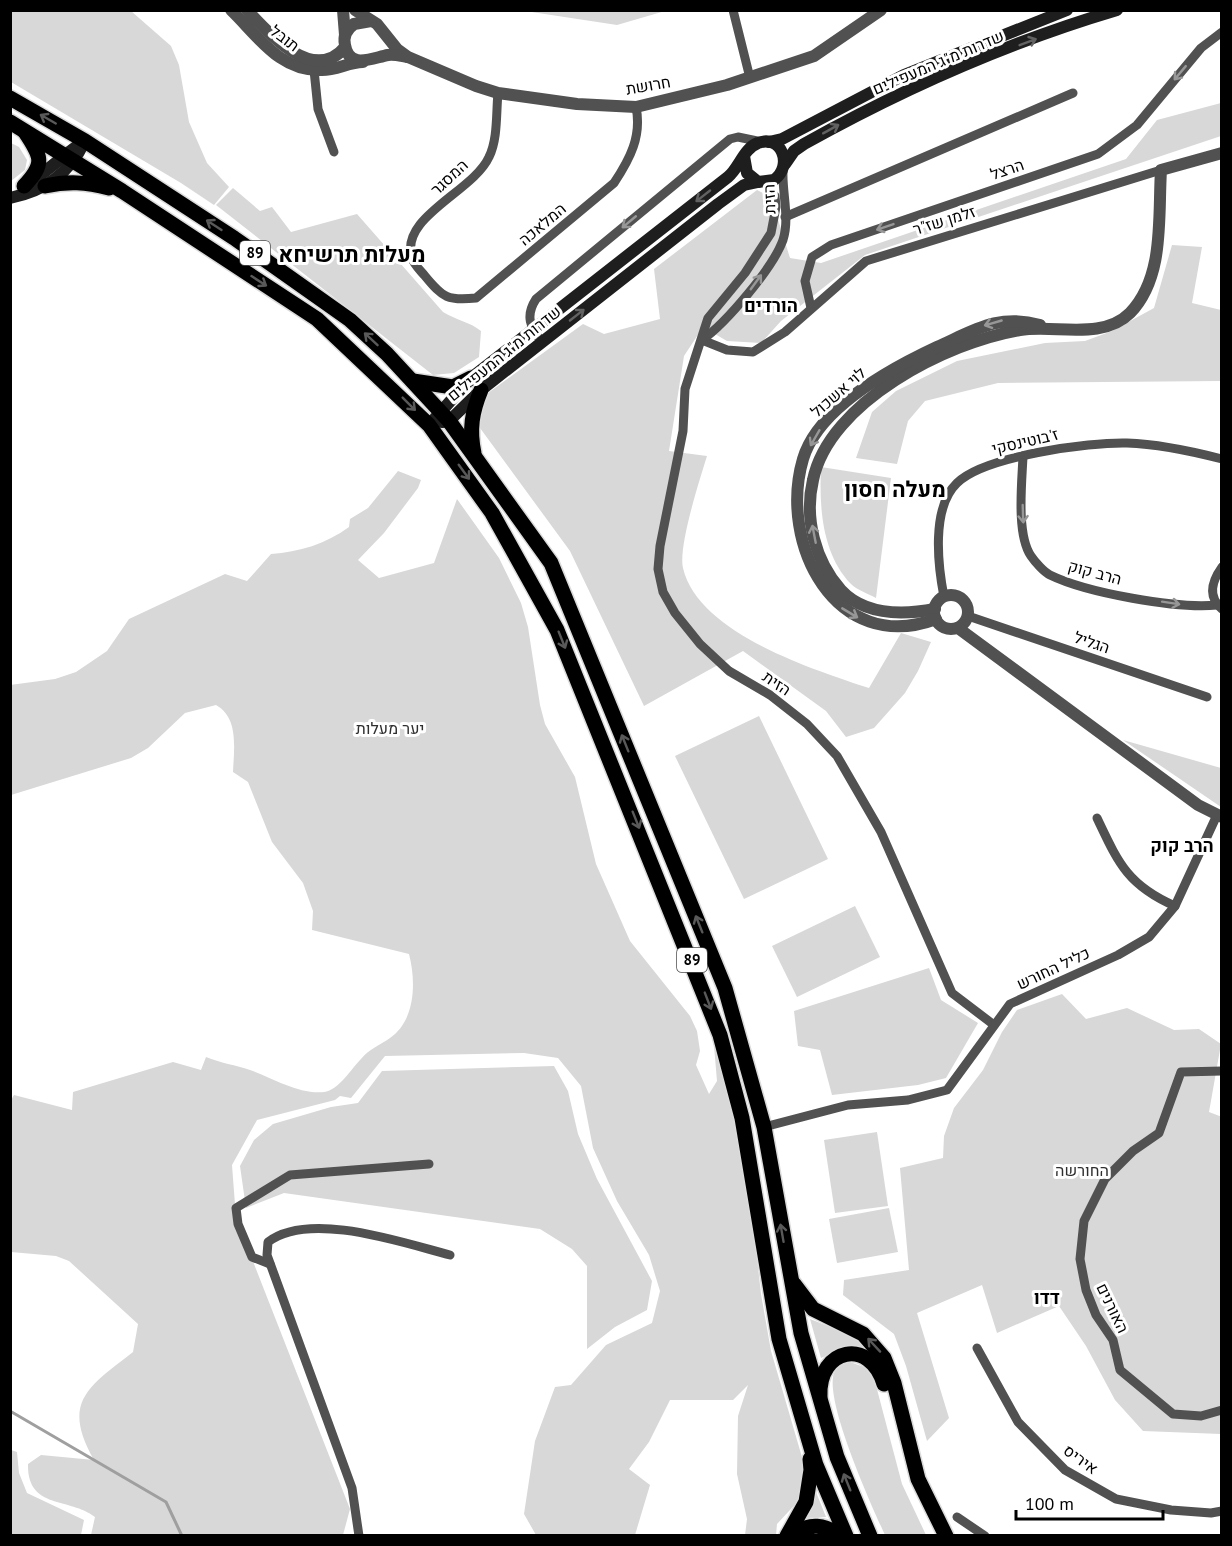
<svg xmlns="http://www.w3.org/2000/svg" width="1232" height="1546" font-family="'PT Sans',Heebo,sans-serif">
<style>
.green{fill:#d8d8d8}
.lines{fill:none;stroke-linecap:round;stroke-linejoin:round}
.stream{stroke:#9f9f9f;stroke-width:3}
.trunk-casing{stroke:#dbdbdb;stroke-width:18}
.minor{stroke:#515151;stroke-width:9}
.tertiary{stroke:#515151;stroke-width:12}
.secondary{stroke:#1e1e1e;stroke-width:12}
.trunk{stroke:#000;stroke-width:15}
.oneway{stroke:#626262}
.oneway2{stroke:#979797}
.oneway3{stroke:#595959}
.labels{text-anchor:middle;stroke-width:6;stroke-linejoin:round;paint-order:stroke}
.shield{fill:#fff;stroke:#4c4c4c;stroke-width:1.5}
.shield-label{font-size:15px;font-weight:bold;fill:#000}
.street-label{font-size:16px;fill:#000;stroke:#fff}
.park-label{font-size:16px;fill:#2f2f2f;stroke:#fff}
.neighbourhood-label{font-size:18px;font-weight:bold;fill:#000;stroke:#fff}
.district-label{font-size:22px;font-weight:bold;fill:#000;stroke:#fff}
</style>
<rect width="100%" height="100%" fill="#fff"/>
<g class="green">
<polygon points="11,10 131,11 171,46 179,65 189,122 207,163 229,187 214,205 181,183 11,82"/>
<polygon points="525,11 665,11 617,25"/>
<path d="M1221 103V136L865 255 781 321 761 343 727 341 703 327 684 356 669 451 707 456C700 479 678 546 683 568 698 633 812 669 869 688L901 633 931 642 918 671 905 693 874 728 846 737 826 711 743 651 644 706 570 551 480 428 482 407 488 393 583 324 604 334 660 319 654 269 757 190 771 197 790 258 821 263 1126 159 1157 120Z"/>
<polygon points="11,143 19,147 27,160 25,170 11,181"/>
<path d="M233 188 260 211 272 207 291 232 357 214 443 312C456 320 470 322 481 331L479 357 454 373 433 375 216 205Z"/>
<polygon points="1172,245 1202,247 1192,303 1221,310 1221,381 998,383 925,401 908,421 897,464 856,458 872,412 896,391 957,361 1045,343 1085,341 1112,331 1154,308"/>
<path d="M821 467 891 478 876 598C869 594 857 590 851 584 822 554 819 507 821 467Z"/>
<path d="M398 471 421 480 418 488 384 533 358 560 379 578 434 563 457 499 499 558 521 603 528 627 540 705 545 724 575 777 596 864 630 941 690 1016 697 1031 700 1051 696 1065 709 1094 717 1081 713 1034 747 1168 761 1294 771 1351 804 1464 802 1497 777 1524 776 1535H745L747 1519 737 1474 738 1416 748 1385 733 1400H670L649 1442 629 1469 650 1485 635 1535H536L524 1514 535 1441 555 1387 571 1385 606 1345 652 1323 660 1291 649 1255 617 1201 593 1148 581 1086 558 1058 524 1053 385 1056 351 1098 340 1096 335 1100 257 1120 232 1165 236 1218 350 1509 343 1535H91L95 1517C69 1497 27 1510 28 1464L41 1455 94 1460C61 1402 88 1387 133 1352L138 1324 69 1261 56 1256 11 1252 10 1102 14 1095 72 1110 73 1092 173 1062 201 1070 206 1057C220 1063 236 1065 250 1070 272 1078 300 1095 324 1092 339 1090 351 1069 361 1059 370 1048 379 1046 390 1038 416 1020 416 981 409 954L312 930 313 911 303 883 272 842 248 782 233 772C234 748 239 718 216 705L185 713 148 748 131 758 11 795 10 685 55 679 76 672 107 651 129 619 225 574 247 581 271 554C299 552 326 544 349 527L350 519 368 508Z"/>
<polygon points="759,716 828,859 744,899 675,756"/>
<polygon points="1123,740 1221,768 1221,807"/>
<polygon points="855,906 880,957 797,997 772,946"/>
<polygon points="929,968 941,1000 978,1023 946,1078 918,1085 832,1095 820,1050 798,1046 794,1011"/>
<polygon points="1062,994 1086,1019 1127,1008 1174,1030 1199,1029 1221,1044 1209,1112 1222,1117 1221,1434 1143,1431 1115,1400 1086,1346 1059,1306 997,1333 982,1285 917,1313 949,1418 927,1441 906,1366 894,1334 843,1295 844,1280 909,1270 900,1168 943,1158 944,1136 954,1108 983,1070 1002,1032 1017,1010"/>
<polygon points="554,1066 568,1091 578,1134 597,1179 652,1281 647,1310 615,1327 587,1349 587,1266 572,1249 540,1229 284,1193 246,1208 240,1166 254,1140 273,1124 331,1107 358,1103 382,1071"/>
<polygon points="877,1132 888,1206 835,1213 824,1140"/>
<polygon points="889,1208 898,1252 837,1263 829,1219"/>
<polygon points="810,1319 856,1337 872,1350 849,1345 821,1358"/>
<path d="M850 1362 864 1367 874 1378 902 1484 926 1535H885C873 1509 821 1395 835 1371 838 1365 844 1363 850 1362Z"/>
<polygon points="11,1450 17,1452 19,1473 27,1493 84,1520 81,1535 11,1535"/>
<polygon points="816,1492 826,1517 806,1518 812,1508"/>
</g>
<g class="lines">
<polyline class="stream" points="10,1411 166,1502 182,1536"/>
<defs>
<g id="trunk">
<polyline points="10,98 85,141 234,238 350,320 387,354 449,421 551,563 725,988 764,1127 801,1333 837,1457 870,1536"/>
<polyline points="10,122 122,191 317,319 429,425 492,513 557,630 720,1035 742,1118 779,1339 816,1465 846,1536"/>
<path d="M24 186C46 163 41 156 25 132"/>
<path d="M45 186C68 181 86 182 109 188"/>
<polyline points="413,381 453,387 471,378"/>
<path d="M474 453C469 429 472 412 481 390"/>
<polyline points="794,1284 813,1309 863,1334 884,1358 894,1383 918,1479 946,1536"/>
<path d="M820 1396C818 1348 870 1337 884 1384"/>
<polyline points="787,1536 806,1502 811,1470 810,1459"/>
<path d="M796 1536C807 1521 827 1525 839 1536"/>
</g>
</defs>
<use href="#trunk" class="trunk-casing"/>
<g class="minor">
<polyline points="733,10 750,78"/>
<polyline points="314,70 318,109 334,152"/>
<path d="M498 93C496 113 498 139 489 157 473 192 399 217 412 258 414 265 421 271 425 276 443 298 448 301 476 298L614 183C630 159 642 136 636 107"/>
<polyline points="764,182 775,196 776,207 771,233 745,273 708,318 685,389 683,431 660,546 658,569 663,592 675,613 700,644 729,671 770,695 807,724 837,756 881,832 952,993 994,1025"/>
<polyline points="785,217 1073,93"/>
<polyline points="811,308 805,281 812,257 831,245 1098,154 1137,125 1201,48 1222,32"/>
<polyline points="702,340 727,350 753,352 785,332 866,261 1161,170"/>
<path d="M702 340C726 323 773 268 783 240 790 218 782 193 783 171"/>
<path d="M542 342C530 327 525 316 536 299L730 139 738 137 762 142"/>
<path d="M1023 456C1022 482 1016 534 1031 556 1035 562 1044 572 1050 575 1087 593 1177 609 1217 605"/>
<path d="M1222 567C1212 581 1207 596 1222 609"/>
<path d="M944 597C938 566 931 508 957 483 984 456 1089 442 1127 443 1159 444 1191 451 1222 459"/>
<polyline points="968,616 1207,697"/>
<path d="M1097 818C1118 862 1127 885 1175 906"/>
<polyline points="1222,1071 1181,1072 1159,1133 1133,1151 1105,1179 1084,1221 1080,1259 1086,1290 1096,1315 1113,1340 1120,1370 1173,1414 1201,1416 1222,1410"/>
<polyline points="764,1127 848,1105 908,1100 947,1090 1010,1004 1118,955 1149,937 1175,906 1217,815"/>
<polyline points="270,1264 252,1257 238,1224 236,1208 290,1175 429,1164"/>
<polyline points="977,1348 1018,1422 1065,1470 1116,1499 1171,1510 1211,1513 1222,1511"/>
<polyline points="957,1517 985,1536"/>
<path d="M359 1536 352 1488 267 1255 268 1242C309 1210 404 1243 450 1255"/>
</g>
<g class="tertiary">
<path d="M231 10C258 36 280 72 322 70 337 70 349 62 363 62"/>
<path d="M247 10C268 33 314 85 345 47"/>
<polyline points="343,10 345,35"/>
<polyline points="355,10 377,24 397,49 408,57 476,86 498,93 577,104 636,107 727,85 814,56 881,10"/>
<path d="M371 21 354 24C347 29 343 36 345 45 349 70 372 58 388 55 394 54 401 56 407 57"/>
<circle cx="951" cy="612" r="17"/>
<path d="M935 609C903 615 865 616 841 590 815 561 804 518 813 480 829 402 947 342 1020 330 1054 324 1102 341 1130 313 1165 277 1158 217 1161 170L1222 153"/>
<path d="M936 619C836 656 778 544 803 459 818 408 892 368 937 347 973 331 999 313 1040 325"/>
<polyline points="958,628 1198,805 1222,817"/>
</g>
<g class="secondary">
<polyline points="769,142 782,139 904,75 1067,10"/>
<path d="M785 164 794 151 804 144C901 90 1009 42 1117 10"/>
<path d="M31 181C51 169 65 153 85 141"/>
<path d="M10 198C46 190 69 174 85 141"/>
<polyline points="442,422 449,421 481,390 718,204 744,185 758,182"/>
<path d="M429 425 471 378 728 177C739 168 744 148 758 143 781 134 794 165 774 180L758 182 747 173 744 156"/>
</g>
<use href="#trunk" class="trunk"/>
</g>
<defs><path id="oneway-shaft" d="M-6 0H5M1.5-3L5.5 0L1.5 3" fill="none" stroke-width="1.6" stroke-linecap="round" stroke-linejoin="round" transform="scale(1.5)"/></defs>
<g class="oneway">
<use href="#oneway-shaft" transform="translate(1028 42) rotate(-21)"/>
<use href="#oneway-shaft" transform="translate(831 129) rotate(-29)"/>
<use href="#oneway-shaft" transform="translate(703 196) rotate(142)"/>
<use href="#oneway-shaft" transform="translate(577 315) rotate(-38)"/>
</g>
<g class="oneway2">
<use href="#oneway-shaft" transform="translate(1180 73) rotate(130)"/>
<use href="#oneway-shaft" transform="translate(629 222) rotate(140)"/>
<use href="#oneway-shaft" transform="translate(885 227) rotate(161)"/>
<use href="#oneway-shaft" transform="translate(756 282) rotate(-54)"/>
<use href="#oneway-shaft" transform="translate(993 323) rotate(164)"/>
<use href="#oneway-shaft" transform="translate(815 438) rotate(120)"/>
<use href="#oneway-shaft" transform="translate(1023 514) rotate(88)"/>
<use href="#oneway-shaft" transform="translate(814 534) rotate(-101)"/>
<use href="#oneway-shaft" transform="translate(1171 603) rotate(9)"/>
<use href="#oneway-shaft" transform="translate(850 613) rotate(31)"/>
</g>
<g class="oneway3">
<use href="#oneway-shaft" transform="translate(48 119) rotate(-150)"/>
<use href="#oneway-shaft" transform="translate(214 225) rotate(-147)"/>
<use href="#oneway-shaft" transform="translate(259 281) rotate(33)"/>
<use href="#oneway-shaft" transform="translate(371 339) rotate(-137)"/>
<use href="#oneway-shaft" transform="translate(409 404) rotate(45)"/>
<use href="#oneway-shaft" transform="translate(464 472) rotate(54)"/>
<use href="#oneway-shaft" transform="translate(562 640) rotate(68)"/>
<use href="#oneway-shaft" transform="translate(625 743) rotate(-112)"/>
<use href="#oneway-shaft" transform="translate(636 820) rotate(68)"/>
<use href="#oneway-shaft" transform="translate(699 924) rotate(-112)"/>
<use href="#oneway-shaft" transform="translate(708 1001) rotate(69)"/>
<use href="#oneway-shaft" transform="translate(782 1233) rotate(-100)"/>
<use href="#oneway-shaft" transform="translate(874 1345) rotate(-133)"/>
<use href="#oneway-shaft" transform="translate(847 1482) rotate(-112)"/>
</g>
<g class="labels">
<g class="shield">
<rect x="240" y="241" width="30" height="24" rx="4.5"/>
<rect x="677" y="948" width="30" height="24" rx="4.5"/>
</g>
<g class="shield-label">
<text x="255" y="258">89</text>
<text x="692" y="965">89</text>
</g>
<g class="street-label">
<text transform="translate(285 38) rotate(37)" y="6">תובל</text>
<text transform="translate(938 62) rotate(-23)" y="6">שדרות מ"ג המעפילים</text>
<text transform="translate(648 85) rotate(-10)" y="6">חרושת</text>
<text transform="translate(1007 169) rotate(-19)" y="6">הרצל</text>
<text transform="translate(449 177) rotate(-43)" y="6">המסגר</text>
<text transform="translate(769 199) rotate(-92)" y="6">הזית</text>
<text transform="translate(944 220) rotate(-17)" y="6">זלמן שז"ר</text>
<text transform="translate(542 224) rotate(-40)" y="6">המלאכה</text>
<text transform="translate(504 353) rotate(-39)" y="6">שדרות מ"ג המעפילים</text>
<text transform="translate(838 392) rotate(-41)" y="6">לוי אשכול</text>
<text transform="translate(1025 441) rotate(-13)" y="6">ז'בוטינסקי</text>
<text transform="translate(1095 572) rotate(15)" y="6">הרב קוק</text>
<text transform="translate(1092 642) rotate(19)" y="6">הגליל</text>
<text transform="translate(777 683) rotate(34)" y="6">הזית</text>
<text transform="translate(1053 968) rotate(-25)" y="6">כליל החורש</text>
<text transform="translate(1113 1308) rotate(64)" y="6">האורנים</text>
<text transform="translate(1081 1459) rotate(36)" y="6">איריס</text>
</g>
<g class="park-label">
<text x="390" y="734">יער מעלות</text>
<text x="1082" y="1176">החורשה</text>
</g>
<g class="neighbourhood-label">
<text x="771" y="312">הורדים</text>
<text x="1182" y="852">הרב קוק</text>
<text x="1047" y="1304">דדו</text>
</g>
<g class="district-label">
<text x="352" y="262">מעלות תרשיחא</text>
<text x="895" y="497">מעלה חסון</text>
</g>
</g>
<rect width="1232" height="1546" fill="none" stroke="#000000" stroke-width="24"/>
<path d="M1016 1510v9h147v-9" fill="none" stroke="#000000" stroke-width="3"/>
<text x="1025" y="1510" font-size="18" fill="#000000" stroke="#ffffff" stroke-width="4.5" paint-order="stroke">100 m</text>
</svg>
